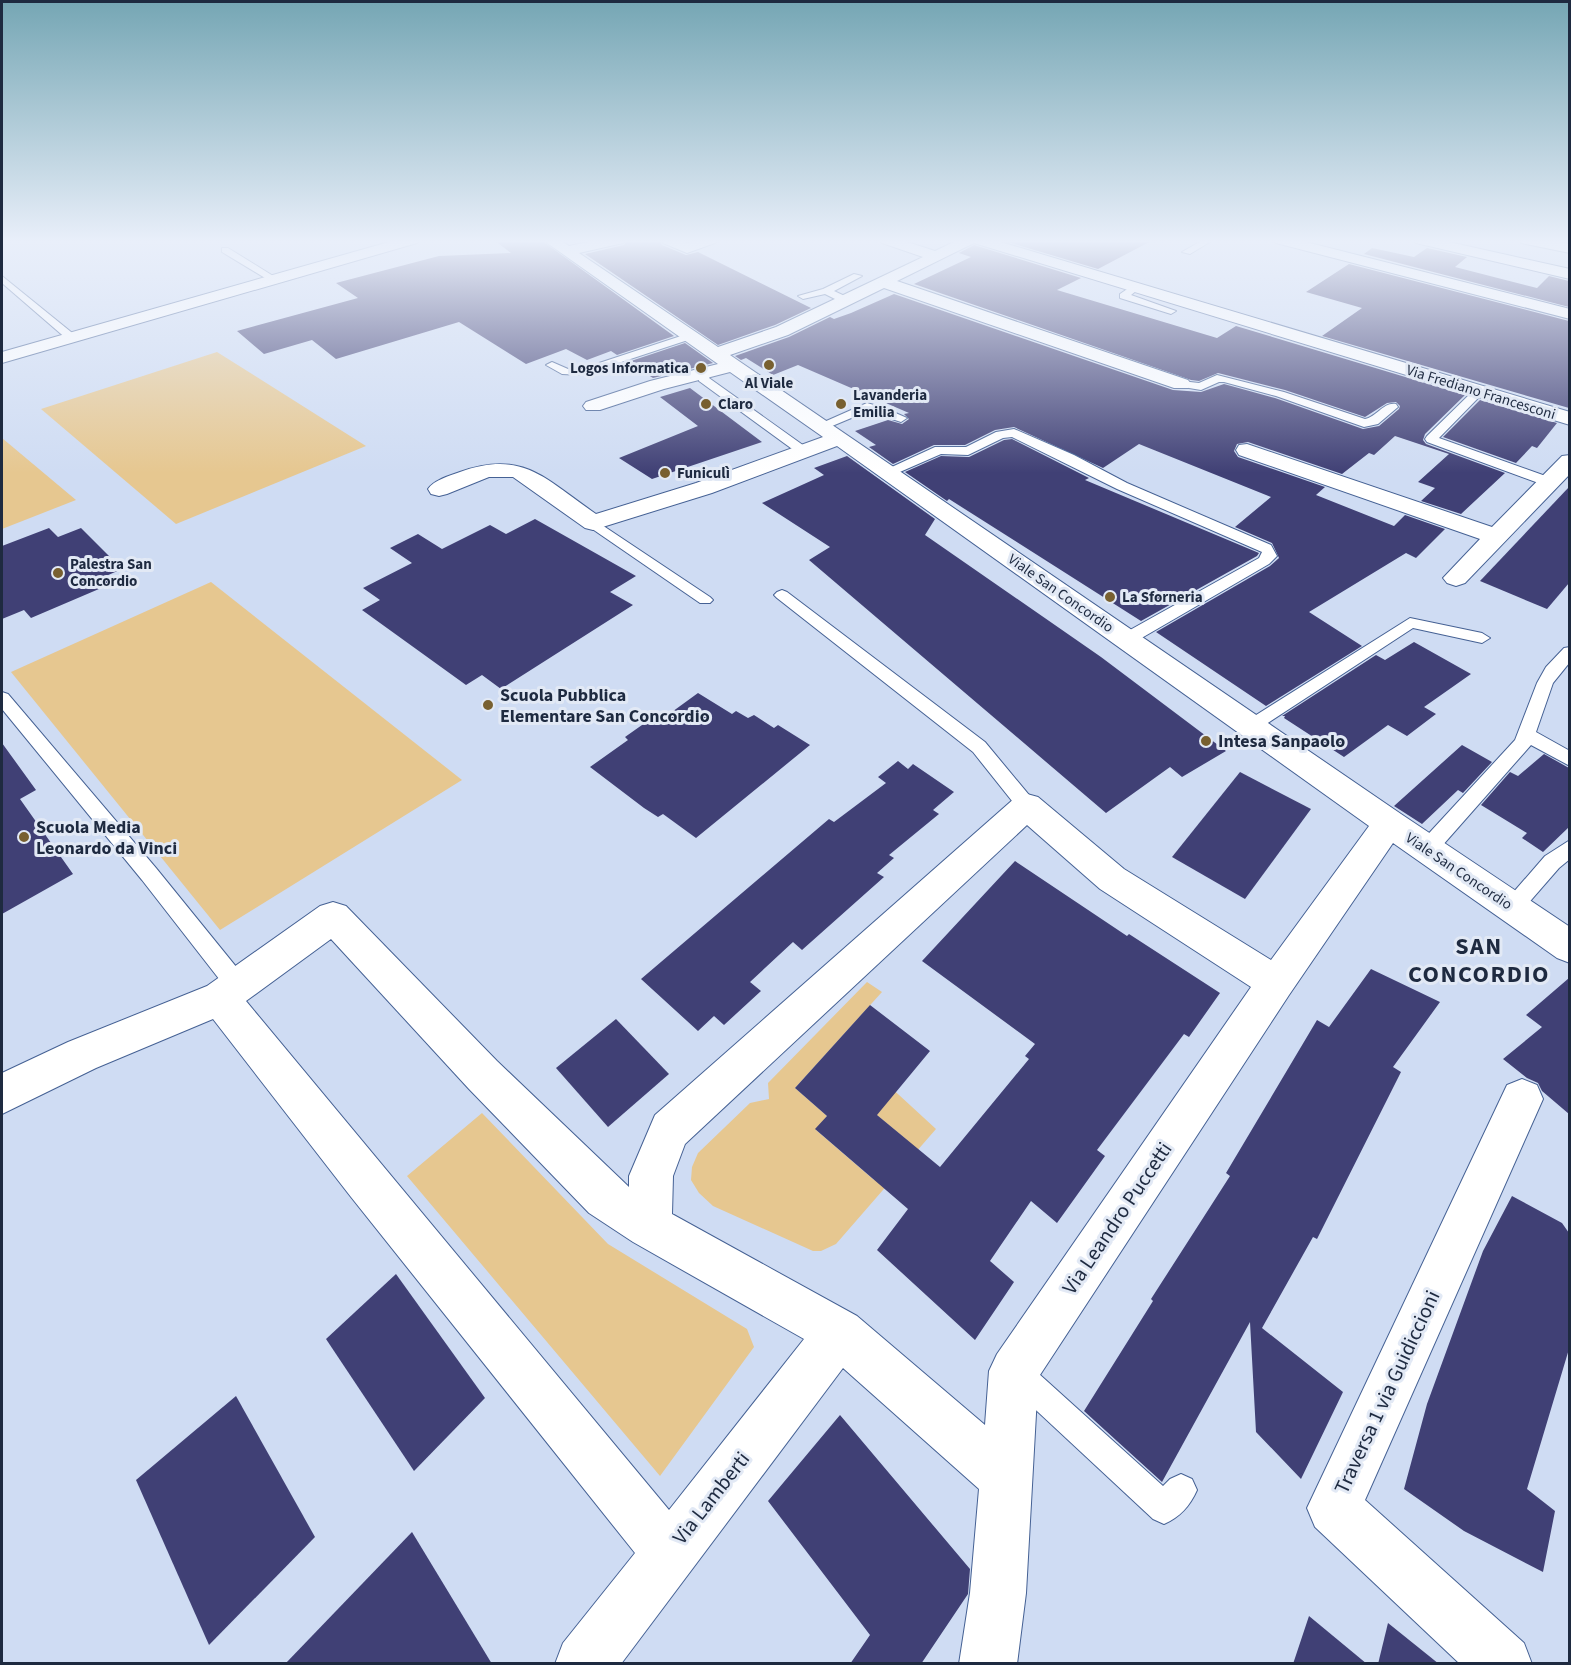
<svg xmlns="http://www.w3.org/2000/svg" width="1571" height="1665" font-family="'Source Sans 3',sans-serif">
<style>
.green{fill:#e6c790}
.building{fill:#404075}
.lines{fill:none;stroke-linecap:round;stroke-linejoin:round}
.service-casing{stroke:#456194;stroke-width:2}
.minor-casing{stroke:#456194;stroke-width:2}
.tertiary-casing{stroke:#456194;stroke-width:2}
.primary-casing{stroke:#456194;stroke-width:2}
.service{fill:#fff;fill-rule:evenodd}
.minor{fill:#fff;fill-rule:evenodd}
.tertiary{fill:#fff;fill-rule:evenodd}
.primary{fill:#fff;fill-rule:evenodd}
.poi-dot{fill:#786030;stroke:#e2e9f5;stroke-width:2}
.labels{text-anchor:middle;stroke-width:6;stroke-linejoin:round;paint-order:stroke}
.far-poi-label{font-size:15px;font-weight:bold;fill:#1e2a40;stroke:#e2e9f5;text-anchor:start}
.far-street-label{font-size:15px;fill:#1e2a40;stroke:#e2e9f5}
.poi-label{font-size:18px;font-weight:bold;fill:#1e2a40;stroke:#e2e9f5;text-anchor:start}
.near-street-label{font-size:21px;fill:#1e2a40;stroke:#e2e9f5}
.district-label{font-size:24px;font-weight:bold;letter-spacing:1.5px;fill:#1e2a40;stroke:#e2e9f5}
</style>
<rect width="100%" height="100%" fill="#cfdcf3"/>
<g class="green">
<polygon points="217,352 366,446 176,524 41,409"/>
<polygon points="2,438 76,500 2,529"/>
<polygon points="211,582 462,780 220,930 11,672"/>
<polygon points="867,982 882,992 795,1088 827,1116 816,1130 874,1180 907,1140 866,1106 886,1083 936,1129 836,1244 821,1251 813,1251 713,1206 699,1193 691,1180 692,1167 698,1153 750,1103 769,1099 768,1083"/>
<polygon points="482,1113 608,1244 747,1329 754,1347 660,1476 407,1176"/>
</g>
<g class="building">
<polygon points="494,240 541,240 674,336 617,355 611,351 587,360 566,349 526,364 459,322 336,359 312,340 264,354 237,331 358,298 336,283 439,256 511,253"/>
<polygon points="627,240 659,240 662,245 686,255 698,252 811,308 775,325 718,345 585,254 624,245"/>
<polygon points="1001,240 1153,240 1098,269"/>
<polygon points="974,245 1081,278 1057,290 1217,338 1236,326 1465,395 1425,434 1423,440 1426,444 1505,473 1461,514 1421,501 1435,488 1418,482 1449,454 1395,436 1374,455 1369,453 1342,474 1248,442 1237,444 1234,451 1238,457 1325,487 1316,495 1394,526 1405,515 1445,529 1416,558 1406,553 1309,612 1362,646 1266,706 1156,632 1270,566 1279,558 1272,543 1235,527 1271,497 1139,444 1103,468 1014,427 995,430 965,445 934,445 893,464 869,447 876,445 855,431 888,420 902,424 909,419 904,414 909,413 798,365 773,375 746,358 741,360 735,356 789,337 830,317 834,319 851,313 894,294 1173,390 1201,392 1224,384 1275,398 1363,429 1379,426 1399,409 1400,406 1396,402 1387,403 1365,417 1285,390 1218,373 1199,381 1191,380 914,284 971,257 959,253"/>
<polygon points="1372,248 1414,257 1427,248 1467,257 1455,267 1537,288 1549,276 1569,281 1569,307 1364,254"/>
<polygon points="1349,264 1569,321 1569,408 1322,336 1362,308 1306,292"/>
<polygon points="685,343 713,363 653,378 628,362"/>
<polygon points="690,388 762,442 652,479 619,458 698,426 660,397"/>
<polygon points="1480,400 1557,423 1537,448 1532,446 1516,463 1443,437"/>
<polygon points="1012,439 1089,478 1085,480 1259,553 1257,556 1141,621 949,499 947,501 905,472 941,456 969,457 1004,440"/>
<polygon points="847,456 935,519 925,535 1101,657 1226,751 1182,777 1170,767 1106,813 809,560 830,547 762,503 824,475 814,468"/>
<polygon points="1569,487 1569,583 1547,609 1480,581"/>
<polygon points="535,519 636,576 610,592 633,605 501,689 482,675 466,685 362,610 380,600 363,588 412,563 390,548 418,534 442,549 490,525 506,534"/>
<polygon points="49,528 58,537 81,528 122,569 106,576 113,583 31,618 24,610 2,619 2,546"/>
<polygon points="1414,642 1471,674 1424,707 1436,714 1407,736 1388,725 1344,757 1284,718 1285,716 1282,716 1376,655 1385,660"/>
<polygon points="698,693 732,714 736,711 748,718 754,715 774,728 778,725 810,745 696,838 663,814 658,817 644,808 590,767 628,740 625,737 659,713 665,717"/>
<polygon points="2,743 36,790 20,799 73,874 2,914"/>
<polygon points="1462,745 1492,762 1463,793 1458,790 1422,824 1394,806"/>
<polygon points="1544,754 1569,768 1569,827 1543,852 1522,838 1527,833 1481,805 1510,772 1518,776"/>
<polygon points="898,761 908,769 913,764 954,792 933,810 939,814 889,855 894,858 877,873 884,877 802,950 793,942 750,982 761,991 724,1025 714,1016 698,1031 641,979 829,819 834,822 886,783 878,777"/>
<polygon points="1240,772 1311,809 1245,899 1172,857"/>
<polygon points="1015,861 1127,936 1129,934 1220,993 1189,1037 1184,1034 1097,1150 1105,1156 1057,1223 1031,1201 990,1261 1014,1282 975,1340 877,1250 908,1209 815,1129 827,1116 795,1088 870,1005 930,1051 877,1115 940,1167 1029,1059 1025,1056 1035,1044 922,961"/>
<polygon points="1371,969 1440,1002 1393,1067 1401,1072 1317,1239 1313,1237 1262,1328 1343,1392 1301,1479 1256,1432 1250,1322 1162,1482 1084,1411 1153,1301 1151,1299 1230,1176 1226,1173 1317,1020 1329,1027"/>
<polygon points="1569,978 1569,1114 1542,1091 1538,1083 1527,1078 1503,1059 1542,1027 1526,1015"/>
<polygon points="616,1019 669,1074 608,1127 556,1068"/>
<polygon points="1512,1196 1562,1223 1569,1233 1569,1349 1527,1489 1555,1511 1543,1572 1464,1531 1404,1489 1427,1404 1483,1251"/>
<polygon points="396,1274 485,1398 414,1471 326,1339"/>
<polygon points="236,1396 315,1537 209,1645 136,1480"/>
<polygon points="840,1415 970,1569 968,1594 921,1664 850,1664 870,1635 768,1501"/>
<polygon points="412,1532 492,1664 285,1664"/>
<polygon points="1309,1616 1367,1664 1293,1664"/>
<polygon points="1388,1623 1439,1664 1378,1664"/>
</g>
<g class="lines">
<defs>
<g id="service">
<polygon points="1203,240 1213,240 1190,254 1182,252"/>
<polygon points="222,248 228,248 278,279 270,281 222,252"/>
<polygon points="854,274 862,276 834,291 849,298 849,302 841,302 825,294 803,299 798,296 823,289"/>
<polygon points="2,276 76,336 76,340 68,340 2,283"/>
<polygon points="1133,285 1141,287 1131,295 1176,311 1171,314 1120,298 1120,294"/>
<polygon points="690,333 695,336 694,338 582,375 562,374 546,365 552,362 568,369 581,369"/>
<polygon points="705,371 711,374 709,378 807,448 809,451 807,454 799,454 699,381 699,374"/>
<path d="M1217 375 1284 392 1365 419C1377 417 1383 402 1396 404L1398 407 1378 424 1364 427 1276 396 1224 382H1219L1201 390 1177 386 1175 384 1181 381 1199 383Z"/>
<polygon points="1479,388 1483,389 1483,393 1439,438 1554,479 1556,482 1554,485 1544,485 1427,442 1425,439 1427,436 1475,389"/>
<polygon points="867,403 884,408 907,418 901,422 868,411 825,429 821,430 815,426"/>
<polygon points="1014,429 1074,455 1127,483 1271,545 1277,556 1269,564 1133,643 1121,643 1119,639 1121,635 1259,558 1262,552 1117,489 1012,437 1003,438 968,455 941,454 893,475 888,476 881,472 935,447 966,447 996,432"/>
<polygon points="593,519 710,597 713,600 710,603 700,603 588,526 586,523"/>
<polygon points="782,590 787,592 985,742 1034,801 1037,806 1034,811 1027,813 1020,811 973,752 777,598 774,595 777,592"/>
<polygon points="1410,618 1482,633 1490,638 1482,643 1413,628 1257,730 1251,732 1245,730 1242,726 1245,722"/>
<polygon points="1570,647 1570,662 1553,683 1536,732 1570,751 1570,766 1531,745 1434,855 1427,857 1420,855 1417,849 1420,843 1515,740 1537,683 1546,667 1564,648"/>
<polygon points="2,692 8,694 156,868 246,979 249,986 246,993 238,996 230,993 142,880 2,709"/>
<polygon points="1570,840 1570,859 1559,868 1519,914 1512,917 1505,914 1502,908 1505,902 1545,856"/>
<path d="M1018 1359 1028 1364 1163 1486 1170 1479 1181 1474 1192 1479 1197 1490C1190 1506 1180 1517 1164 1524L1153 1519 1008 1384 1003 1374 1008 1364Z"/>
</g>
<g id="minor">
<path d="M543 240H560L569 246 598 240H625L623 243 579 253 718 347 776 327 923 257 882 243 880 240H901L935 251 958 240H994L1570 412V425L974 243 897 281 1188 380 1191 384 1188 388H1174L884 288 788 335 730 355 1401 814 1570 927V963L1557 958 1393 843 1289 995 1038 1378 1026 1593 1017 1664H959L970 1593 979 1489 843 1368 621 1664H555L563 1643 635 1553 351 1197 213 1019 96 1068 2 1114V1073L68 1042 207 986 320 906 333 902 346 906 497 1061 629 1187V1176L655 1115 1016 797 1027 794 1038 797 1124 869 1271 960 1369 826 837 446 712 493 593 530 585 528 513 477H489L447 494 439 496 431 494 428 489C434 480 449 476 460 472 524 449 546 480 596 514L696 483 823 437 730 372 664 389 600 410H586L583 406 586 402 650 381 718 364ZM1027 825 1100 889 1251 987 997 1354 989 1371 985 1425 857 1316 672 1214 673 1176 685 1144ZM331 939 469 1089 589 1213 633 1242 804 1339 669 1510 246 1001Z"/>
<polygon points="661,240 680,240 688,243 696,240 717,240 715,243 687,253 663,243"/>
<polygon points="1274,240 1298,240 1570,309 1570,319 1276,243"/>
<polygon points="1414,240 1440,240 1570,269 1570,279 1416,243"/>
<polygon points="1247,444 1492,527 1562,456 1570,455 1570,474 1465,583 1456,586 1447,583 1443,578 1480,539 1239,455 1236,450 1239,445"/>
<polygon points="1522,1079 1537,1085 1543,1099 1365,1500 1524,1643 1532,1664 1460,1664 1315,1527 1307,1508 1507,1085"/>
</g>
<polygon id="tertiary" points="396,240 419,240 417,243 2,363 2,352"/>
<polygon id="primary" points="1519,240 1547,240 1570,244 1570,253 1521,243"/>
</defs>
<use href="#service" class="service-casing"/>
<use href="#minor" class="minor-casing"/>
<use href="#tertiary" class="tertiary-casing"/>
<use href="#primary" class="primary-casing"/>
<use href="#service" class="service"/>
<use href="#minor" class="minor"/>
<use href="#tertiary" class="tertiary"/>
<use href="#primary" class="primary"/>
</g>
<linearGradient id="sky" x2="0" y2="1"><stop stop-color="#75a6b4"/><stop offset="0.51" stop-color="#e9effa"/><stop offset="1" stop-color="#e9effa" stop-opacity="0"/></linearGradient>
<rect width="1571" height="473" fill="url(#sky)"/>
<g class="poi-dot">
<circle cx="769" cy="365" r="6"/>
<circle cx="701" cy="368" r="6"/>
<circle cx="706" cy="404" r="6"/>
<circle cx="841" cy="404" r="6"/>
<circle cx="665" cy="473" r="6"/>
<circle cx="58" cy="573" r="6"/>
<circle cx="1110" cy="597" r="6"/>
<circle cx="488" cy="705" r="6"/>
<circle cx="1206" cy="741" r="6"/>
<circle cx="24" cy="837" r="6"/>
</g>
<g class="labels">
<g class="far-poi-label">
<text x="689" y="373" text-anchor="end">Logos Informatica</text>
<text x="769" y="388" text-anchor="middle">Al Viale</text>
<text x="853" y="400">Lavanderia<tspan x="853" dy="17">Emilia</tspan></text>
<text x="718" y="409">Claro</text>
<text x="677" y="478">Funiculì</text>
<text x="70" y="569">Palestra San<tspan x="70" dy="17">Concordio</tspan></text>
<text x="1122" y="602">La Sforneria</text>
</g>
<g class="far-street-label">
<text transform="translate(1481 392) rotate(17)" y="5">Via Frediano Francesconi</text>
<text transform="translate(1061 593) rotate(35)" y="5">Viale San Concordio</text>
<text transform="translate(1459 871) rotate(34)" y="5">Viale San Concordio</text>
</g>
<g class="poi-label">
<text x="500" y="701">Scuola Pubblica<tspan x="500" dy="21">Elementare San Concordio</tspan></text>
<text x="1218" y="747">Intesa Sanpaolo</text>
<text x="36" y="833">Scuola Media<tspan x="36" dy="21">Leonardo da Vinci</tspan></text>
</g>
<g class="near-street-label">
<text transform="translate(1117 1218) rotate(-56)" y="7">Via Leandro Puccetti</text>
<text transform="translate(1387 1392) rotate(-65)" y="7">Traversa 1 via Guidiccioni</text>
<text transform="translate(711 1498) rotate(-52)" y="7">Via Lamberti</text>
</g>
<g class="district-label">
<text x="1479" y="954">SAN<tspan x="1479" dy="28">CONCORDIO</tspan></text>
</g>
</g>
<rect width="1571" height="1665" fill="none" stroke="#1e2a40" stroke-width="6"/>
</svg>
